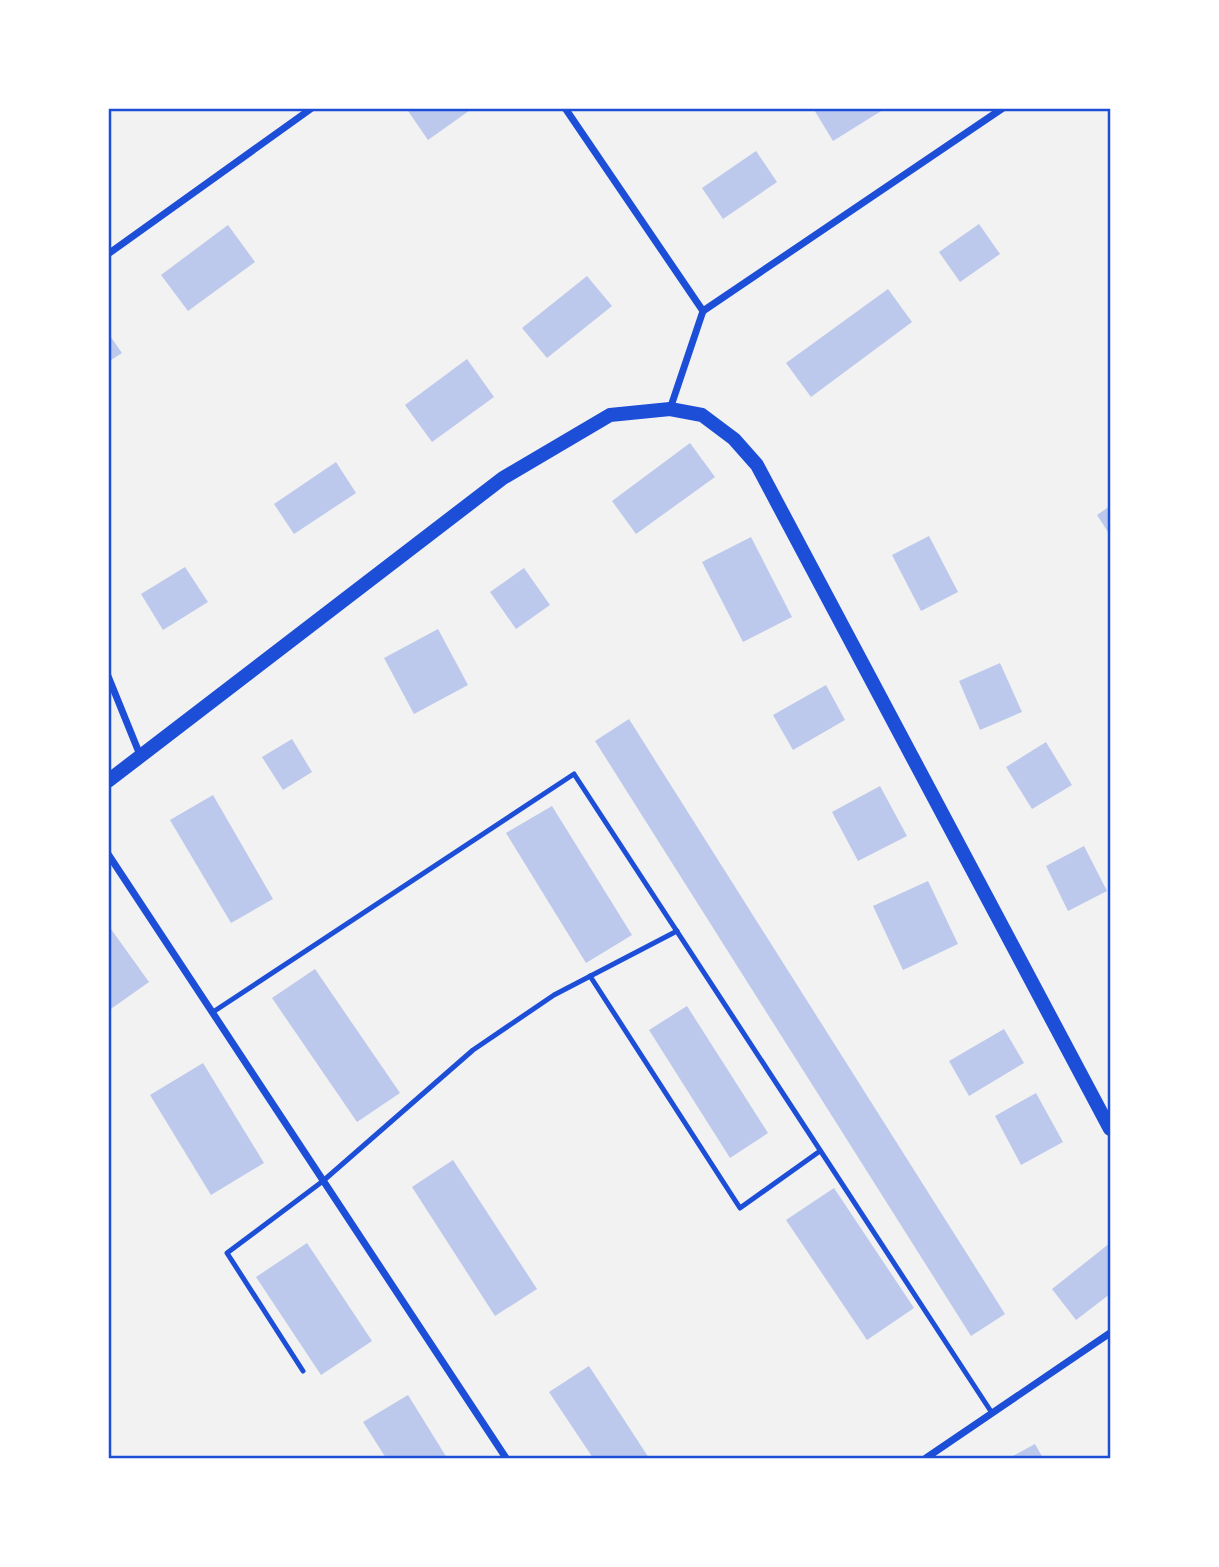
<svg xmlns="http://www.w3.org/2000/svg" width="1219" height="1567" font-family="Helvetica,sans-serif">
<style>
.building{fill:#bdc9ec}
.lines{fill:none;stroke-linecap:round;stroke-linejoin:round}
.service{stroke:#1d4ed8;stroke-width:5}
.minor{stroke:#1d4ed8;stroke-width:7}
.secondary{stroke:#1d4ed8;stroke-width:14}
.neatline{fill:none;stroke:#1d4ed8;stroke-width:2.5}
</style>
<rect width="100%" height="100%" fill="#f2f2f2"/>
<g class="building">
<polygon points="406,108 473,108 428,140"/>
<polygon points="813,108 886,108 833,141"/>
<polygon points="756,151 777,182 723,219 702,188"/>
<polygon points="979,224 1000,254 960,282 939,252"/>
<polygon points="228,225 255,262 188,311 161,275"/>
<polygon points="587,276 612,306 547,358 522,328"/>
<polygon points="888,289 912,322 811,397 786,363"/>
<polygon points="108,333 122,353 108,362"/>
<polygon points="467,359 494,397 432,442 405,405"/>
<polygon points="690,443 715,477 636,534 612,501"/>
<polygon points="336,462 356,493 294,534 274,504"/>
<polygon points="1110,506 1110,535 1097,515"/>
<polygon points="929,536 958,592 921,611 892,555"/>
<polygon points="751,537 792,617 743,642 702,562"/>
<polygon points="185,567 208,602 163,630 141,594"/>
<polygon points="524,568 550,605 516,629 490,592"/>
<polygon points="438,629 468,685 414,714 384,658"/>
<polygon points="1000,663 1022,712 980,730 959,681"/>
<polygon points="826,685 845,720 793,750 773,715"/>
<polygon points="629,719 1005,1314 971,1336 595,741"/>
<polygon points="292,739 312,772 283,790 262,757"/>
<polygon points="1046,742 1072,785 1032,809 1006,767"/>
<polygon points="880,786 907,836 858,861 832,812"/>
<polygon points="213,795 273,899 231,923 170,820"/>
<polygon points="552,806 632,935 586,963 506,833"/>
<polygon points="1084,846 1107,891 1068,911 1046,866"/>
<polygon points="928,881 958,944 903,970 873,906"/>
<polygon points="108,925 149,982 108,1011"/>
<polygon points="315,969 400,1093 357,1122 272,998"/>
<polygon points="687,1006 768,1133 730,1158 649,1030"/>
<polygon points="1004,1029 1024,1063 969,1096 949,1061"/>
<polygon points="203,1063 264,1163 211,1195 150,1095"/>
<polygon points="1036,1093 1063,1142 1021,1165 995,1116"/>
<polygon points="453,1160 537,1289 495,1316 412,1187"/>
<polygon points="834,1188 914,1308 867,1340 786,1220"/>
<polygon points="307,1243 372,1341 321,1375 256,1277"/>
<polygon points="1110,1243 1110,1294 1076,1320 1052,1289"/>
<polygon points="589,1366 649,1458 593,1458 549,1392"/>
<polygon points="408,1395 447,1458 386,1458 363,1422"/>
<polygon points="1035,1444 1043,1458 1009,1458"/>
</g>
<g class="lines">
<g class="service">
<polyline points="590,976 740,1208 820,1151"/>
<polyline points="213,1012 574,774 992,1413"/>
<polyline points="303,1371 227,1253 323,1181 473,1050 554,995 677,931"/>
</g>
<g class="minor">
<polyline points="565,108 703,311 670,409"/>
<polyline points="108,254 312,108"/>
<polyline points="703,311 1003,108"/>
<polyline points="108,676 140,755"/>
<polyline points="108,854 506,1458"/>
<polyline points="926,1458 1110,1333"/>
</g>
<polyline class="secondary" points="108,781 503,478 610,415 670,409 702,415 734,439 757,465 1110,1129"/>
</g>
<rect width="1219" height="1567" fill="none" stroke="#ffffff" stroke-width="220"/>
<rect x="110" y="110" width="999" height="1347" class="neatline"/>
</svg>
